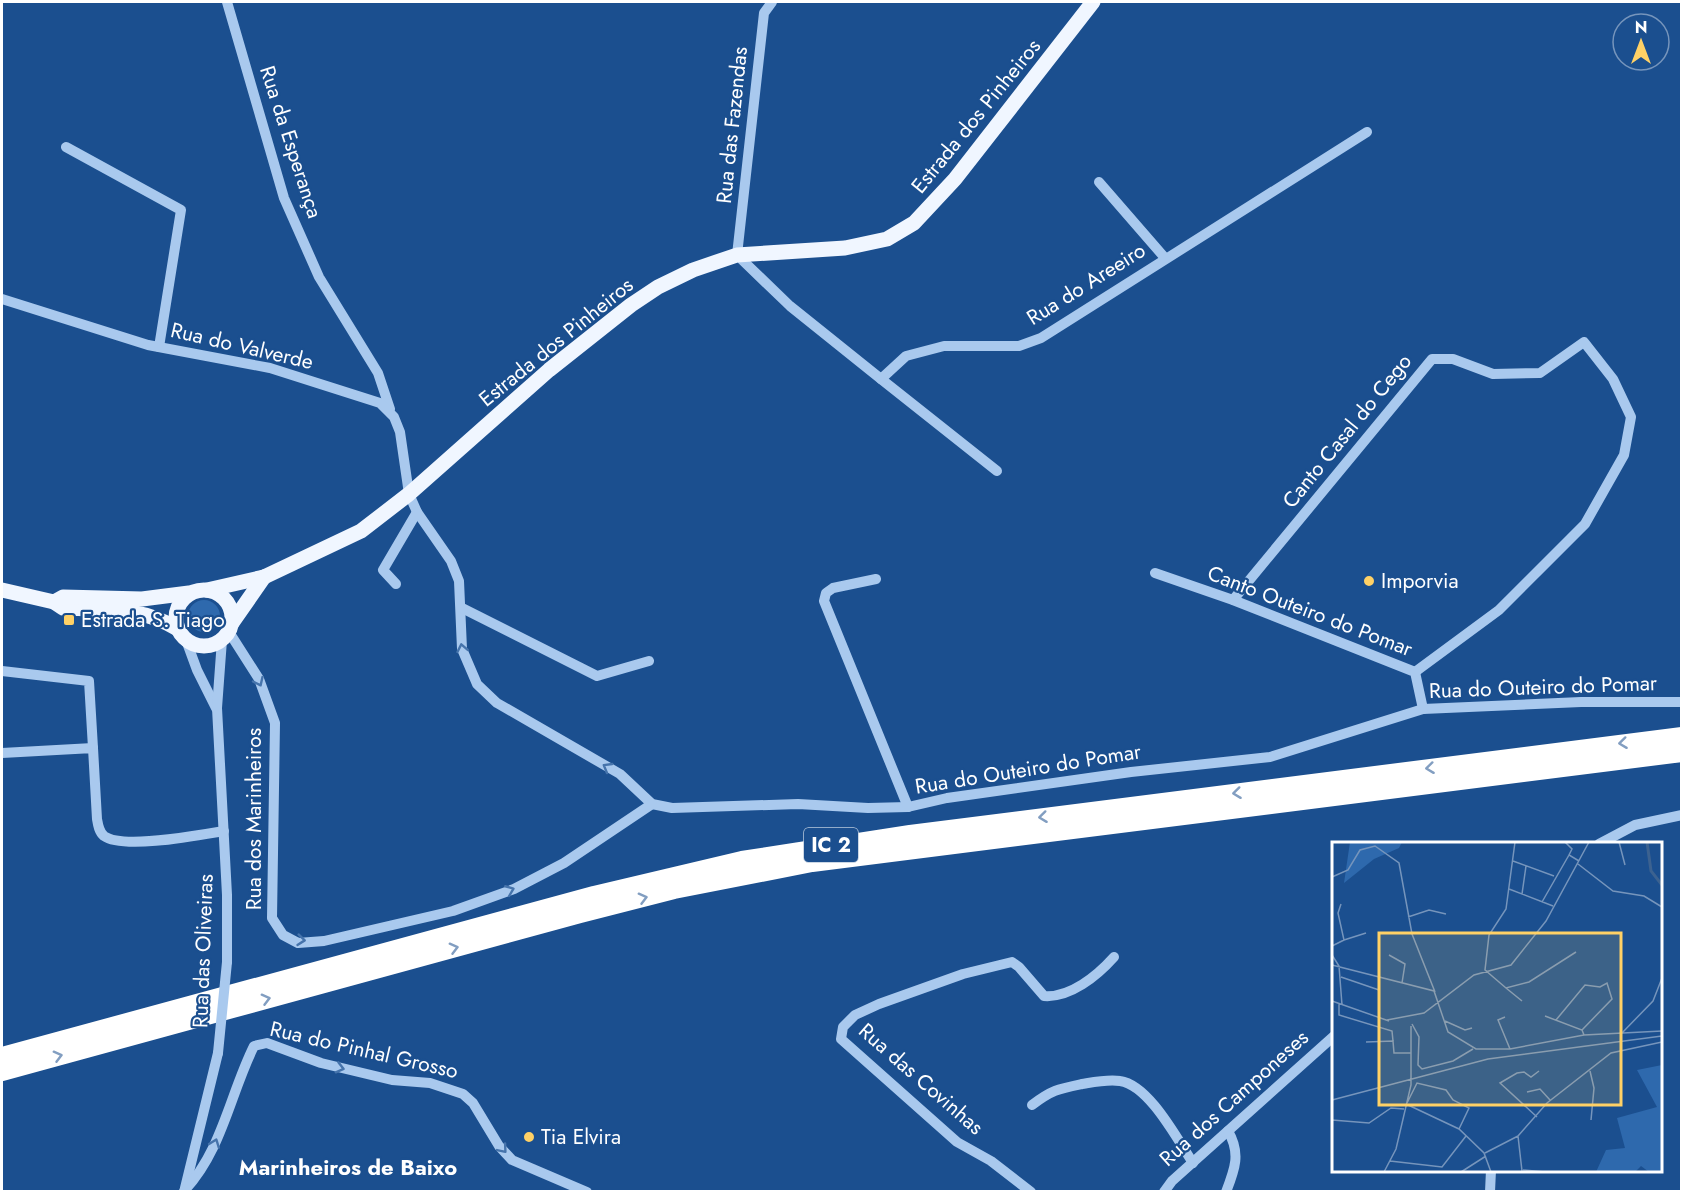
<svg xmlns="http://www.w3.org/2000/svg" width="1683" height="1193" font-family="Jost,sans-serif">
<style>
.green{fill:#2e69ad}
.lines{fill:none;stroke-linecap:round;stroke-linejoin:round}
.minor{stroke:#a9c9ee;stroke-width:10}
.major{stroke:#f0f6ff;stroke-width:15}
.highway{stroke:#fff;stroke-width:18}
.minor-bridge{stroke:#a9c9ee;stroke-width:10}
.oneway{stroke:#4674ac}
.oneway2{stroke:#829ec1}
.poi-dot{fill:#ffd166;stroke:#1b4f8f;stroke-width:2}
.labels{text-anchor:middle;stroke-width:4.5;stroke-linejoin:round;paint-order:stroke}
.shield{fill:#1b4f8f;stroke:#bbcadd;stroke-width:1.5}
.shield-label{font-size:20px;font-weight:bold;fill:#fff}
.street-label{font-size:21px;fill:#fff;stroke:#1b4f8f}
.poi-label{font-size:21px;fill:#fff;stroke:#1b4f8f;text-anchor:start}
.neighbourhood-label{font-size:22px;font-weight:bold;fill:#fff;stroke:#1b4f8f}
.inset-river{fill:none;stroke:#3c6290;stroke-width:3}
.inset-road{fill:none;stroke:#7695bc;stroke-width:1.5}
.view{fill:#ffd166;fill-opacity:0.15;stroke:#ffd166;stroke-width:3}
.inset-edge{fill:none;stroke:#fff;stroke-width:3}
</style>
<rect width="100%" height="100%" fill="#1b4f8f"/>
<circle class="green" cx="204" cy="616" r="16"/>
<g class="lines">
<g class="minor">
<polyline points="227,2 284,198 319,277 378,373 390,409"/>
<polyline points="772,2 764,13 737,255 790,306 881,379 906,356 944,346 1019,346 1041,338 1367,132"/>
<polyline points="66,147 181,210 159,347"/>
<polyline points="1099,182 1165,258"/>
<polyline points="2,299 148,345 270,368 380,403 394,417 400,432 409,494 417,512 451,561 459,581 462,649 477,684 497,703 620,774 652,804 672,808 798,804 868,808 908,807 947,798 1131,772 1270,757 1423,709 1581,702 1682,702"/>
<polyline points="881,379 997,471"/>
<polyline points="1155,573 1233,600 1415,672 1423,709"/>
<polyline points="876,579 833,588 826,593 824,601 908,807"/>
<polyline points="396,584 383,570 417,512"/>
<polyline points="1233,600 1432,359 1453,359 1493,374 1540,373 1584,342 1613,379 1631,417 1624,455 1585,524 1499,610 1415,672"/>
<polyline points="462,608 597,676 649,661"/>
<polyline points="229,632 259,679 275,723 272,918 283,935 298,943 324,941 453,911 514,889 564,863 652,804"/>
<polyline points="186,640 197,670 216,708"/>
<polyline points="222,640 217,708 227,895 227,962"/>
<polyline points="2,671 89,681 93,748"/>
<path d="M2 753 93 748 97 819C98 825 99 832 104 836 123 850 200 835 224 831"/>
<polyline points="1599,844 1635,825 1682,815"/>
<path d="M1032 1105C1052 1090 1058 1089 1082 1084 1094 1082 1108 1079 1120 1081 1149 1085 1177 1139 1193 1163"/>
<polyline points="185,1188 218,1053"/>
<path d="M184 1191C222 1151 230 1094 254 1046L267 1043 321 1063 392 1080 430 1083 463 1094 473 1103 499 1146 512 1160 587 1192"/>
<path d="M1031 1192 991 1161 957 1142 841 1039 843 1027 855 1015 879 1004 963 974 1012 962 1019 967 1044 996C1070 998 1097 976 1114 957"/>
<polyline points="1164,1192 1172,1181 1334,1036"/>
<path d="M1226 1192C1235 1169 1241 1153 1228 1131"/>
<polyline points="1490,1192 1491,1170"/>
</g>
<g class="major">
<circle cx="204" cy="618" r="28"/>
<path d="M2 590 54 602 63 608C105 610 140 606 178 629"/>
<polyline points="207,590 264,577 361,531 409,494 549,370 631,305 658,287 693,270 737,255 845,248 887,239 914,223 955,179 1093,2"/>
<polyline points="54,602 63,597 142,599 189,593"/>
<polyline points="232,623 264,577"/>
</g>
<g class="highway">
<polyline points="2,1056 594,895 742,860 910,834 1682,736"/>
<polyline points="2,1072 580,914 674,890 812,863 1682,753"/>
</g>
<polyline class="minor-bridge" points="218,1053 227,962"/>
</g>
<defs><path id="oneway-chevron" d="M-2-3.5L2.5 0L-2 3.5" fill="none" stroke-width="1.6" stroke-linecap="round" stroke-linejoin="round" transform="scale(1.5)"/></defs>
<g class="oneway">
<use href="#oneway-chevron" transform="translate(462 648) rotate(-101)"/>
<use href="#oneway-chevron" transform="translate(259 682) rotate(65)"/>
<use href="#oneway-chevron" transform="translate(607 767) rotate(-150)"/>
<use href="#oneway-chevron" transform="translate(510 890) rotate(-22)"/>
<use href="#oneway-chevron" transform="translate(301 940) rotate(6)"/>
<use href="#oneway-chevron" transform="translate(340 1068) rotate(14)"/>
<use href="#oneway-chevron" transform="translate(215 1143) rotate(-69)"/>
<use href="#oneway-chevron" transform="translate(503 1149) rotate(50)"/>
</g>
<g class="oneway2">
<use href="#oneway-chevron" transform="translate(1623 743) rotate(173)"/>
<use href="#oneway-chevron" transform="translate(1430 768) rotate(173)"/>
<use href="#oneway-chevron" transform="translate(1237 793) rotate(173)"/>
<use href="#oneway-chevron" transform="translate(1043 817) rotate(173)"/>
<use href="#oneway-chevron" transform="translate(643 898) rotate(-15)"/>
<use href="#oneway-chevron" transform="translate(454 948) rotate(-15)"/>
<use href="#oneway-chevron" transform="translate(266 999) rotate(-15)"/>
<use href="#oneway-chevron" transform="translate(58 1056) rotate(-15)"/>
</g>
<g class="poi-dot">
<circle cx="1369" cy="581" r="6"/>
<rect x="63" y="614" width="12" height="12" rx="3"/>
<circle cx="529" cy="1137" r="6"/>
</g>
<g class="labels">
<rect class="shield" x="804" y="828" width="54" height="34" rx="4.5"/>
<g class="shield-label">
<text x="831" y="852">IC 2</text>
</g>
<g class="street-label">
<text transform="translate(976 116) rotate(-51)" y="7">Estrada dos Pinheiros</text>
<text transform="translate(732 125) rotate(-84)" y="7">Rua das Fazendas</text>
<text transform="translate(291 142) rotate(72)" y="7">Rua da Esperança</text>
<text transform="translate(1086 284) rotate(-32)" y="7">Rua do Areeiro</text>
<text transform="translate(556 342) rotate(-39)" y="7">Estrada dos Pinheiros</text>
<text transform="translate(242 346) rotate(13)" y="7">Rua do Valverde</text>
<text transform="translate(1347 431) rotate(-51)" y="7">Canto Casal do Cego</text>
<text transform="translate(1310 611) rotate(21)" y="7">Canto Outeiro do Pomar</text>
<text transform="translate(1543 687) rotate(-2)" y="7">Rua do Outeiro do Pomar</text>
<text transform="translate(1028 769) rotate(-9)" y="7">Rua do Outeiro do Pomar</text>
<text transform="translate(254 819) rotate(-90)" y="7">Rua dos Marinheiros</text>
<text transform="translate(203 951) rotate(-88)" y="7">Rua das Oliveiras</text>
<text transform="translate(364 1050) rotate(13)" y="7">Rua do Pinhal Grosso</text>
<text transform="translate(921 1079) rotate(41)" y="7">Rua das Covinhas</text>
<text transform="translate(1234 1098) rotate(-42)" y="7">Rua dos Camponeses</text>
</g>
<g class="poi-label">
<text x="1381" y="588">Imporvia</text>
<text x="81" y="627">Estrada S. Tiago</text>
<text x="541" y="1144">Tia Elvira</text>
</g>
<g class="neighbourhood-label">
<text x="348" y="1175">Marinheiros de Baixo</text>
</g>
</g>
<g transform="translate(1332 842)">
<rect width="330" height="330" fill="#1b4f8f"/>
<path d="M18 0H70L67 6 42 17 12 41ZM330 223V330H317L309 324 303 330H264L274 308 293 306 285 276 325 265 305 228Z" fill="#2e69ad"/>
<path class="inset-river" d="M315 0 319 29 330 43"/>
<path class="inset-road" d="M183 0 174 67 157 93 153 128 174 146 197 140 244 110M233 0 240 7 237 13 247 19M287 0 293 23M181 19 222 34M246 22 281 49 312 54 330 65M0 35 16 28 28 8 43 4 67 21 80 92 103 150M177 47 221 64M190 52 194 24M210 60 237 13M76 75 97 68 114 72M12 98 34 91M0 104 12 98 6 71 9 62M0 113 7 124 10 163M57 113 73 122 70 141M0 123 102 149 116 190 144 207H178L252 193 330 189M9 135 47 148M174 146 190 159M0 159 57 179M7 162V173L60 189 61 199M213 174 250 188 252 193M173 175 166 178 178 207M55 178 92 171 142 133 179 123 214 79 257 0M224 178 253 143 268 145 275 141 280 157 250 188M113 179 133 188 140 186M80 182 87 195 86 223 90 227 121 219 141 207M289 192 321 159 330 136M34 200 61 199 62 211H79M258 229 262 246 259 278M195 250 208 247 218 258M0 258 156 217 330 194M75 261 85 241 114 248 121 258 137 266 127 287M74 262 127 287 152 311 159 330M205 275 168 241 185 231 192 230 199 235 207 229M0 278 37 281 59 266 72 267M153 311 186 294M58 319 110 325 134 294M191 328 213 330M190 329 186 294 215 261 279 211 330 200M52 330 64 307 79 243V184M129 330 154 314"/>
<path class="view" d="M47 91H289V263H47Z"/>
<rect width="330" height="330" class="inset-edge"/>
</g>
<rect width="1683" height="1193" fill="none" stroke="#ffffff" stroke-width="6"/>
<g transform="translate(1641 42)"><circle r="28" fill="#1b4f8f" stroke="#7695bc" stroke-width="1.5"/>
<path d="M0-4.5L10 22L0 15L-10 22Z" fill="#ffd166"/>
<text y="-9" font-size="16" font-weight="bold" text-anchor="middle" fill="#ffffff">N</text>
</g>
</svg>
